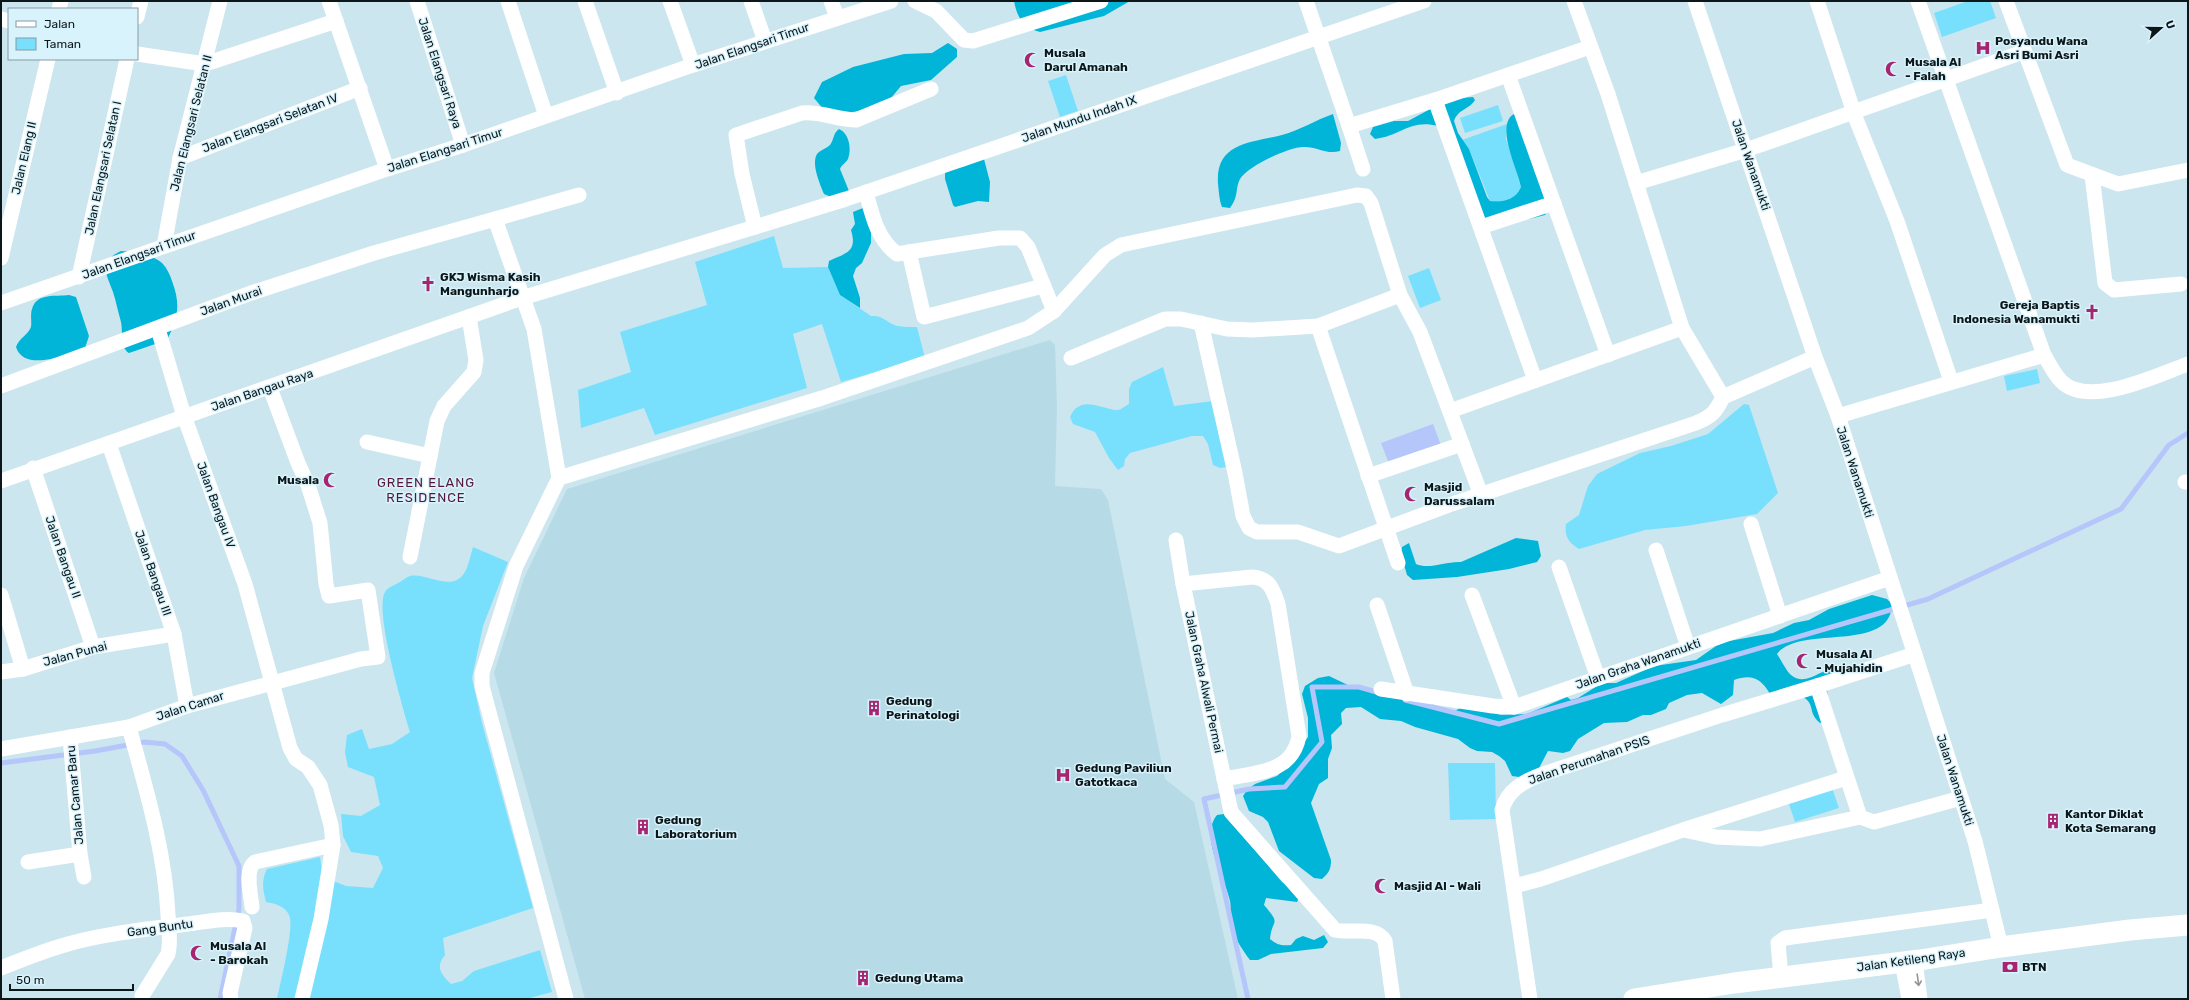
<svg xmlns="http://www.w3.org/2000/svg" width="2189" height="1000" font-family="Rubik,sans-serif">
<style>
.built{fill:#b7dbe6}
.green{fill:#78e0fd}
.forest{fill:#00b5d7}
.water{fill:#b5c6fb}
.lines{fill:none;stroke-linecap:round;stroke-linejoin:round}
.stream{stroke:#b5c6fb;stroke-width:5}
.street{stroke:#fff;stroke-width:15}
.secondary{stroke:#fff;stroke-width:21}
.oneway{stroke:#929698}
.labels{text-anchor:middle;stroke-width:3;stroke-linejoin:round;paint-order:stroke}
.poi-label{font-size:12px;font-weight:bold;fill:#0d1619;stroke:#d8f3fc;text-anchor:start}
.street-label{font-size:12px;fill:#0d1619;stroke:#d8f3fc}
.neighbourhood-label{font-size:13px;letter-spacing:1px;fill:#56173a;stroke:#d8f3fc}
</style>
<rect width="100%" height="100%" fill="#cbe6ee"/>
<polygon class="built" points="1050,340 1055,345 1057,407 1055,486 1101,489 1108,500 1165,779 1194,802 1238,999 585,999 494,673 524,578 567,489"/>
<g class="green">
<polygon points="1968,1 1990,1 1996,18 1942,37 1934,13"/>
<polygon points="1066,75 1078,111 1060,117 1048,81"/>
<polygon points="1498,105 1503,121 1465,133 1460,118"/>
<path d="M1507 124 1506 139 1521 187C1515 201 1502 202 1490 201L1469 149 1462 140Z"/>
<path d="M774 236 783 268 828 267 840 295 871 316C883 315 886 322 897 326 903 327 910 327 917 327L925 358 841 382 822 324 793 334 807 388 655 435 644 408 581 428 578 390 631 372 620 332 707 305 695 262Z"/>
<polygon points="1429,268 1441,300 1420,308 1408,276"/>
<path d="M1163 367 1174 406 1213 401 1226 467 1220 468 1213 465 1208 444 1203 436H1192L1130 453 1125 459 1124 466 1118 470 1109 458 1095 432 1073 424 1070 417C1080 395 1099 408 1115 410 1120 411 1125 406 1129 404V389L1132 382Z"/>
<polygon points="2037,369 2040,383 2007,391 2004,376"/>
<path d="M1744 404 1749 405 1778 493 1757 514 1686 526 1645 530 1579 549C1569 543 1564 536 1566 524L1579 515 1588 486 1597 474 1640 453 1671 446 1708 434Z"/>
<path d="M473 547 508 562 483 626 472 678 482 723 533 908 443 938 445 955C435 967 441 974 451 984L462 981 474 971 540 950 552 992 526 999H277C280 984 295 926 289 915 285 906 276 904 266 902 263 890 261 880 267 869L320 857 323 877 346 886 373 888 383 868 378 856 351 852 343 836 341 814 361 816 380 805 374 777 348 767 345 752 347 735 362 729 369 749 392 744 410 732C403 708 374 611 385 592 388 587 395 585 400 582 403 580 407 577 410 576 427 572 454 595 466 570 469 563 471 554 473 547Z"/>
<polygon points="1448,763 1495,763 1496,819 1450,820"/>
<polygon points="1832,788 1839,808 1795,822 1788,801"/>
</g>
<g class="forest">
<path d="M1014 1H1130L1104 16 1040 32C1023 28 1017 17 1014 1Z"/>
<polygon points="948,43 957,49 957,57 931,80 901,86 891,98 863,110 848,113 824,110 814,98 822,82 853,67 904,54 932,53"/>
<path d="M1473 97 1475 100C1470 109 1458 109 1454 121L1458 133 1469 149 1487 197 1490 201C1502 202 1515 201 1521 187 1518 170 1493 122 1516 113L1531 153 1535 173 1544 188 1547 212 1545 215 1529 219 1487 222 1438 126C1409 119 1401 136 1375 139L1370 134 1373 127 1394 121H1408L1449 99Z"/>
<path d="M1333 114 1341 143 1340 151C1326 155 1316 146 1303 147 1289 147 1248 166 1240 179 1235 189 1239 196 1230 208L1222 207C1219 199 1219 192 1218 184 1215 142 1252 143 1282 135 1300 130 1316 120 1333 114Z"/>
<path d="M839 129C849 133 852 149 848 159 846 163 842 164 840 169L849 191 831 197 824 194C820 184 811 164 817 154 820 150 826 149 830 145 834 140 833 133 839 129Z"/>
<polygon points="984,159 990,182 989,202 978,201 955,207 953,205 945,179 945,171 947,169 962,167"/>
<path d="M863 208 871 231V243L862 263 856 268 853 276 860 298V308L840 295 828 267 829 261C845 253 858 253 851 230L855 224 853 212Z"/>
<path d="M121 251C133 252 152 254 162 263 167 268 170 275 172 281 181 305 178 318 167 340L129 353C120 348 123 331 121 322 118 312 116 301 113 292 106 273 98 262 121 251Z"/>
<path d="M69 295 76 297 89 336 85 348C69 354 24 373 16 347 19 338 28 335 31 327 32 321 30 315 32 309 37 292 56 297 69 295Z"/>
<path d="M1516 538 1538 541 1541 556 1537 562 1509 569 1457 577 1413 580 1407 575 1401 554 1402 547 1409 543 1416 564C1429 570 1446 561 1461 562Z"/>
<path d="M1872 595 1887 599 1892 604C1891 654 1800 624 1777 654 1781 660 1787 672 1791 675 1810 691 1827 656 1852 672L1827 684 1828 720 1820 723C1809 713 1814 709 1808 701 1801 692 1780 695 1770 694 1761 678 1751 674 1734 680L1733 695 1721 704 1702 693 1687 695 1669 703 1666 709 1651 715H1643L1627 722 1604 723 1578 739 1570 751 1563 753 1548 751 1538 770 1526 778 1512 776 1505 761 1499 756 1492 752 1477 751 1470 748 1458 739 1415 727 1401 721 1380 719 1361 707 1346 708 1341 713 1342 724 1331 735 1332 748 1328 759V778L1319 784 1311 803 1331 860C1331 869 1329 873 1322 879L1314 878 1279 851 1268 822 1263 817 1249 811 1243 796 1247 790 1255 784 1277 776 1288 766 1308 737V718L1302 694 1305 686 1318 678 1329 676 1350 686 1430 702 1446 712H1453L1464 706 1501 715 1527 714 1567 697 1571 700 1578 698 1602 683H1616L1654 666 1696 660 1716 646 1729 641 1773 633 1794 623 1809 620 1829 609Z"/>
<path d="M1224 814 1282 882 1300 895 1297 902 1266 898 1264 905C1282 926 1272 918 1270 939 1277 945 1282 946 1291 945L1296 939 1303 936 1314 940 1324 935 1328 942 1323 948 1271 954 1258 960H1250C1243 951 1235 938 1231 928 1228 919 1232 909 1230 901 1225 877 1199 837 1217 815Z"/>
</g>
<polygon class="water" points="1433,424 1442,448 1390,466 1381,443"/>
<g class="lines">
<g class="stream">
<polyline points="1405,700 1499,724 1928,599 2121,509 2169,445 2188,433"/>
<polyline points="1,763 95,751 144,742 165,744 182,756 203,790 239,866 239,909 220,999"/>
<polyline points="1248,999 1204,799 1249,789 1285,787 1322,742 1312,687 1359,687 1380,693"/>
</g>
<g class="street">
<polyline points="329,1 387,169"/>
<polyline points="417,1 463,145"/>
<polyline points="508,1 546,116"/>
<polyline points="585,1 617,93"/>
<polyline points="670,1 693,65"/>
<polyline points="751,1 765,41"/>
<polyline points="831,1 837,17"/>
<polyline points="915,1 936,11 964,40 973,41 1101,1"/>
<polyline points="1306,1 1349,126 1435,100 1590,47"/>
<polyline points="1574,1 1608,94 1682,328 1723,397 1815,357"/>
<polyline points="1695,1 1815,357 1838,416 1975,841 2001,947"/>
<polyline points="1817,1 1856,119 1897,221 1951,381"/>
<path d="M1918 1 2044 355C2049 363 2054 374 2061 381 2088 409 2157 375 2188 364"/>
<polyline points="2006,1 2067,165 2118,184 2188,170"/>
<polyline points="59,9 61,1"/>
<polyline points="137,17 141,1"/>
<polyline points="1,19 9,21"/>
<polyline points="137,54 205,64 336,21"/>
<polyline points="1508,75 1608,355"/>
<polyline points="1435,100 1535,380"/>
<polyline points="1349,126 1363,169"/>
<polyline points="180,158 360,88"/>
<polyline points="2092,175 2105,283 2114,290 2181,284"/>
<polyline points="1636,183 1746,150 2023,52"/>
<path d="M866 192C872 215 877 239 897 254L909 252 924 317 1043 286"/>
<polyline points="495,219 579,195"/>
<polyline points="755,227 846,199 1424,1"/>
<polyline points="1481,227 1554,203"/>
<polyline points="164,246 180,158 220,1"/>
<polyline points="909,252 999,238 1020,238 1028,247 1054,311"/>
<polyline points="1,258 48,59"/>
<polyline points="79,277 127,59"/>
<polyline points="1,303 387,169 463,145 693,65 891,1"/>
<path d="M1201 323 1235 473 1243 516 1249 528 1257 532H1298L1339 546 1449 505 1696 423C1711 417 1716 412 1723 397"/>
<polyline points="1318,326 1398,563"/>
<polyline points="158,329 184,416 245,584 290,748 296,759 308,767 320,785 331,825 333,845 321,919 302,999"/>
<polyline points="1071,358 1165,319 1181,319 1227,329 1253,330 1318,326 1400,295"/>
<polyline points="1,386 251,293 374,253 495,219 534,329 559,478 516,566 482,673 482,686 566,999"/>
<polyline points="1450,411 1682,328"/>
<polyline points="1838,416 2044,355"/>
<polyline points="367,442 430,456"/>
<polyline points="109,444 174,634 187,706"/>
<polyline points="33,468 93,647"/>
<polyline points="1368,476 1462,444"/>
<polyline points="559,478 822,398 1028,328 1054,311 1105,255 1121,245 1357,195 1366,196 1371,203 1400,295 1420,332 1481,495"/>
<path d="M1 481 522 298 755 227 742 174 736 135 802 113C820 111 838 120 856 120L931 89"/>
<polyline points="2185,482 2188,482"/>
<polyline points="1751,524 1780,616"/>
<path d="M1176 540 1183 584 1231 812 1335 930C1351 934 1376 925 1385 941L1393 999"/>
<polyline points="1656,550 1688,647"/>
<polyline points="410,557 437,421 444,406 474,372 476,360 469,317"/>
<polyline points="1559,567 1598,678"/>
<path d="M1183 584 1252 577C1269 578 1273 589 1278 604L1299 736C1292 774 1256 772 1224 779"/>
<polyline points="1,595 23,669"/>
<polyline points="1472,595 1514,707"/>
<polyline points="1377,605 1407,694"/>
<polyline points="1,672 23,669 93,647 174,634"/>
<polyline points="1817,686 1860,817"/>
<polyline points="1381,689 1493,706 1514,707 1890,578"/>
<path d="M129 727C146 789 165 851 168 915 169 928 171 941 168 954L142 996"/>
<polyline points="70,737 80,854 84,877"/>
<polyline points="1,749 129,727 187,706 361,659 378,657 368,590 329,596 326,584 320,523 308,485 298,463 270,388"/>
<polyline points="1684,830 1716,837 1760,839 1860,817 1874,822 1961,798"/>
<polyline points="28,862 80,854"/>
<polyline points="1514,886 1541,879 1683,830 1846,778"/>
<path d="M252 907C251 895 244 870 255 862L333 845"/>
<polyline points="1915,961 1920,999"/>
<polyline points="1902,962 1909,999"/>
<path d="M1 968C21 960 41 952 61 946 99 934 148 929 188 924 206 922 225 917 243 921L245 928 230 993 231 999"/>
<polyline points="1781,977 1778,943 1785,938 1992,910"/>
<path d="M1530 999 1502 810C1507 790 1524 781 1543 774L1722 715 1817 686 1915 654"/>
</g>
<polyline class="secondary" points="1634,999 1734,983 1920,960 2001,947 2130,930 2188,925"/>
</g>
<defs><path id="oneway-shaft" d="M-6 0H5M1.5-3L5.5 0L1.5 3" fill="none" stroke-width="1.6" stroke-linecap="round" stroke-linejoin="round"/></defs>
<use class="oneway" href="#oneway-shaft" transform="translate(1918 980) rotate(82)"/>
<defs>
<symbol id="hospital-bare" viewBox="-9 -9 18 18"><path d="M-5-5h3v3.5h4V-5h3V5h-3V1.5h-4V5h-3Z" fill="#a72471" stroke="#d8f3fc" stroke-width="2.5" paint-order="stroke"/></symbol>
<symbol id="mosque-bare" viewBox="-9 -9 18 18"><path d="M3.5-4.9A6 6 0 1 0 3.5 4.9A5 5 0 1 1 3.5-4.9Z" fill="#a72471" stroke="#d8f3fc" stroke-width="2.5" paint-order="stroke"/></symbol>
<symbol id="church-bare" viewBox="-9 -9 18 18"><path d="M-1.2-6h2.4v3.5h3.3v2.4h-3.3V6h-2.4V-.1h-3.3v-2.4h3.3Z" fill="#a72471" stroke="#d8f3fc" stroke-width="2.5" paint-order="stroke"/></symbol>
<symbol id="building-bare" viewBox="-9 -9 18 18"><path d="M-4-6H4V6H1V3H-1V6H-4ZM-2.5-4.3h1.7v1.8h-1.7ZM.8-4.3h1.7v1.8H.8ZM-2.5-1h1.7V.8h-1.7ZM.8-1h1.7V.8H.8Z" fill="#a72471" stroke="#d8f3fc" stroke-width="2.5" paint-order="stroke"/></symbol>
<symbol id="bank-bare" viewBox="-9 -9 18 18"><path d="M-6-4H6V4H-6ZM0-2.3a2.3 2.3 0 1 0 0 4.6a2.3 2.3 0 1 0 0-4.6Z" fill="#a72471" stroke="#d8f3fc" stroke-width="2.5" paint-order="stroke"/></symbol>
</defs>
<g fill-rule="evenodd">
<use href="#hospital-bare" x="1972" y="37" width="22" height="22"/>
<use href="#mosque-bare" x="1021" y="49" width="22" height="22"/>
<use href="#mosque-bare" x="1882" y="58" width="22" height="22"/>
<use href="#church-bare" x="417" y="273" width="22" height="22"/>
<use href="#church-bare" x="2081" y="301" width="22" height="22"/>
<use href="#mosque-bare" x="320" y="469" width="22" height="22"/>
<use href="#mosque-bare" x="1401" y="483" width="22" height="22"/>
<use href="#mosque-bare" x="1793" y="650" width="22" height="22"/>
<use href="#building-bare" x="863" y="697" width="22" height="22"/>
<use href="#hospital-bare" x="1052" y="764" width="22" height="22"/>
<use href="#building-bare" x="2042" y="810" width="22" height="22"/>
<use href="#building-bare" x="632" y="816" width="22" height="22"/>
<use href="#mosque-bare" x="1371" y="875" width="22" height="22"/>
<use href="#mosque-bare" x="187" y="942" width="22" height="22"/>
<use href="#bank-bare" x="1999" y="956" width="22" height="22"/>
<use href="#building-bare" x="852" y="967" width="22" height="22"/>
</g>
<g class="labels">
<g class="poi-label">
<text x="1995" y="45">Posyandu Wana<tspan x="1995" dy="14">Asri Bumi Asri</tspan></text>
<text x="1044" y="57">Musala<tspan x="1044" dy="14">Darul Amanah</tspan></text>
<text x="1905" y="66">Musala Al<tspan x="1905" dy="14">- Falah</tspan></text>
<text x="440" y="281">GKJ Wisma Kasih<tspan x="440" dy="14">Mangunharjo</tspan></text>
<text x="2080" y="309" text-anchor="end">Gereja Baptis<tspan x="2080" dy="14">Indonesia Wanamukti</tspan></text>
<text x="319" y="484" text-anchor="end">Musala</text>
<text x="1424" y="491">Masjid<tspan x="1424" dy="14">Darussalam</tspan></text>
<text x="1816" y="658">Musala Al<tspan x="1816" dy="14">- Mujahidin</tspan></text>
<text x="886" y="705">Gedung<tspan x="886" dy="14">Perinatologi</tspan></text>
<text x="1075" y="772">Gedung Paviliun<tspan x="1075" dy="14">Gatotkaca</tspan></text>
<text x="2065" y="818">Kantor Diklat<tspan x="2065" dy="14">Kota Semarang</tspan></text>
<text x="655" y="824">Gedung<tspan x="655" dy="14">Laboratorium</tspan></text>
<text x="1394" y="890">Masjid Al - Wali</text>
<text x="210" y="950">Musala Al<tspan x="210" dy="14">- Barokah</tspan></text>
<text x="2022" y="971">BTN</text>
<text x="875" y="982">Gedung Utama</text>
</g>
<g class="street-label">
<text transform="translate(752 46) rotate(-19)" y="4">Jalan Elangsari Timur</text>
<text transform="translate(440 73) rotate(72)" y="4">Jalan Elangsari Raya</text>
<text transform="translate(1079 119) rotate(-19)" y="4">Jalan Mundu Indah IX</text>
<text transform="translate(191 123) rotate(-76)" y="4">Jalan Elangsari Selatan II</text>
<text transform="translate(270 123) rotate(-21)" y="4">Jalan Elangsari Selatan IV</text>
<text transform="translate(445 150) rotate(-18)" y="4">Jalan Elangsari Timur</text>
<text transform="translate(24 158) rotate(-77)" y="4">Jalan Elang II</text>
<text transform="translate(1751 165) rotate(71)" y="4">Jalan Wanamukti</text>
<text transform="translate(103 168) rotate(-78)" y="4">Jalan Elangsari Selatan I</text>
<text transform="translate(139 255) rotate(-20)" y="4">Jalan Elangsari Timur</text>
<text transform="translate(231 301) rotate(-20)" y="4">Jalan Murai</text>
<text transform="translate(262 390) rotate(-19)" y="4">Jalan Bangau Raya</text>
<text transform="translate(1855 472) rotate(72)" y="4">Jalan Wanamukti</text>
<text transform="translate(216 505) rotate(70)" y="4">Jalan Bangau IV</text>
<text transform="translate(63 557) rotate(71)" y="4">Jalan Bangau II</text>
<text transform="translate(153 573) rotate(71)" y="4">Jalan Bangau III</text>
<text transform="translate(75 654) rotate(-15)" y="4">Jalan Punai</text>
<text transform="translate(1638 664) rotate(-19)" y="4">Jalan Graha Wanamukti</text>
<text transform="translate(1204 682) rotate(78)" y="4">Jalan Graha Alwali Permai</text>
<text transform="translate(190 706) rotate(-18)" y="4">Jalan Camar</text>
<text transform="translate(1589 760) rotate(-19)" y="4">Jalan Perumahan PSIS</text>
<text transform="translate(1955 780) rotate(72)" y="4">Jalan Wanamukti</text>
<text transform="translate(75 795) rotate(-95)" y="4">Jalan Camar Baru</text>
<text transform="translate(160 928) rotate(-8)" y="4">Gang Buntu</text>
<text transform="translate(1911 960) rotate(-8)" y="4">Jalan Ketileng Raya</text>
</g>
<g class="neighbourhood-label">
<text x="426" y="487">GREEN ELANG<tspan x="426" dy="15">RESIDENCE</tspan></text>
</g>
</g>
<rect width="2189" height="1000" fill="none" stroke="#0d1619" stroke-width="4"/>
<rect x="8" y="8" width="130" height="52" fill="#d8f3fc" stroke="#879ba1"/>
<rect x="16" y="21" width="20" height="6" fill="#ffffff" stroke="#879ba1"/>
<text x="44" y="28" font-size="12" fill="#0d1619">Jalan</text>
<rect x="16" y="38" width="20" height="12" fill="#78e0fd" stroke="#879ba1"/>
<text x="44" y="48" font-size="12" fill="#0d1619">Taman</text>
<g transform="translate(2161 28) rotate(69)" stroke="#d8f3fc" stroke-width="3" paint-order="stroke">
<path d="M0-3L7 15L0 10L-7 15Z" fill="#0d1619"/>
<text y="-6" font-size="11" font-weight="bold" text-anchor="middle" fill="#0d1619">U</text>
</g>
<path d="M10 984v6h123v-6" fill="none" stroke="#0d1619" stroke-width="2"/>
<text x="16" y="984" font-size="12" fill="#0d1619" stroke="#d8f3fc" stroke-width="3" paint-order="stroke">50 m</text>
</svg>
